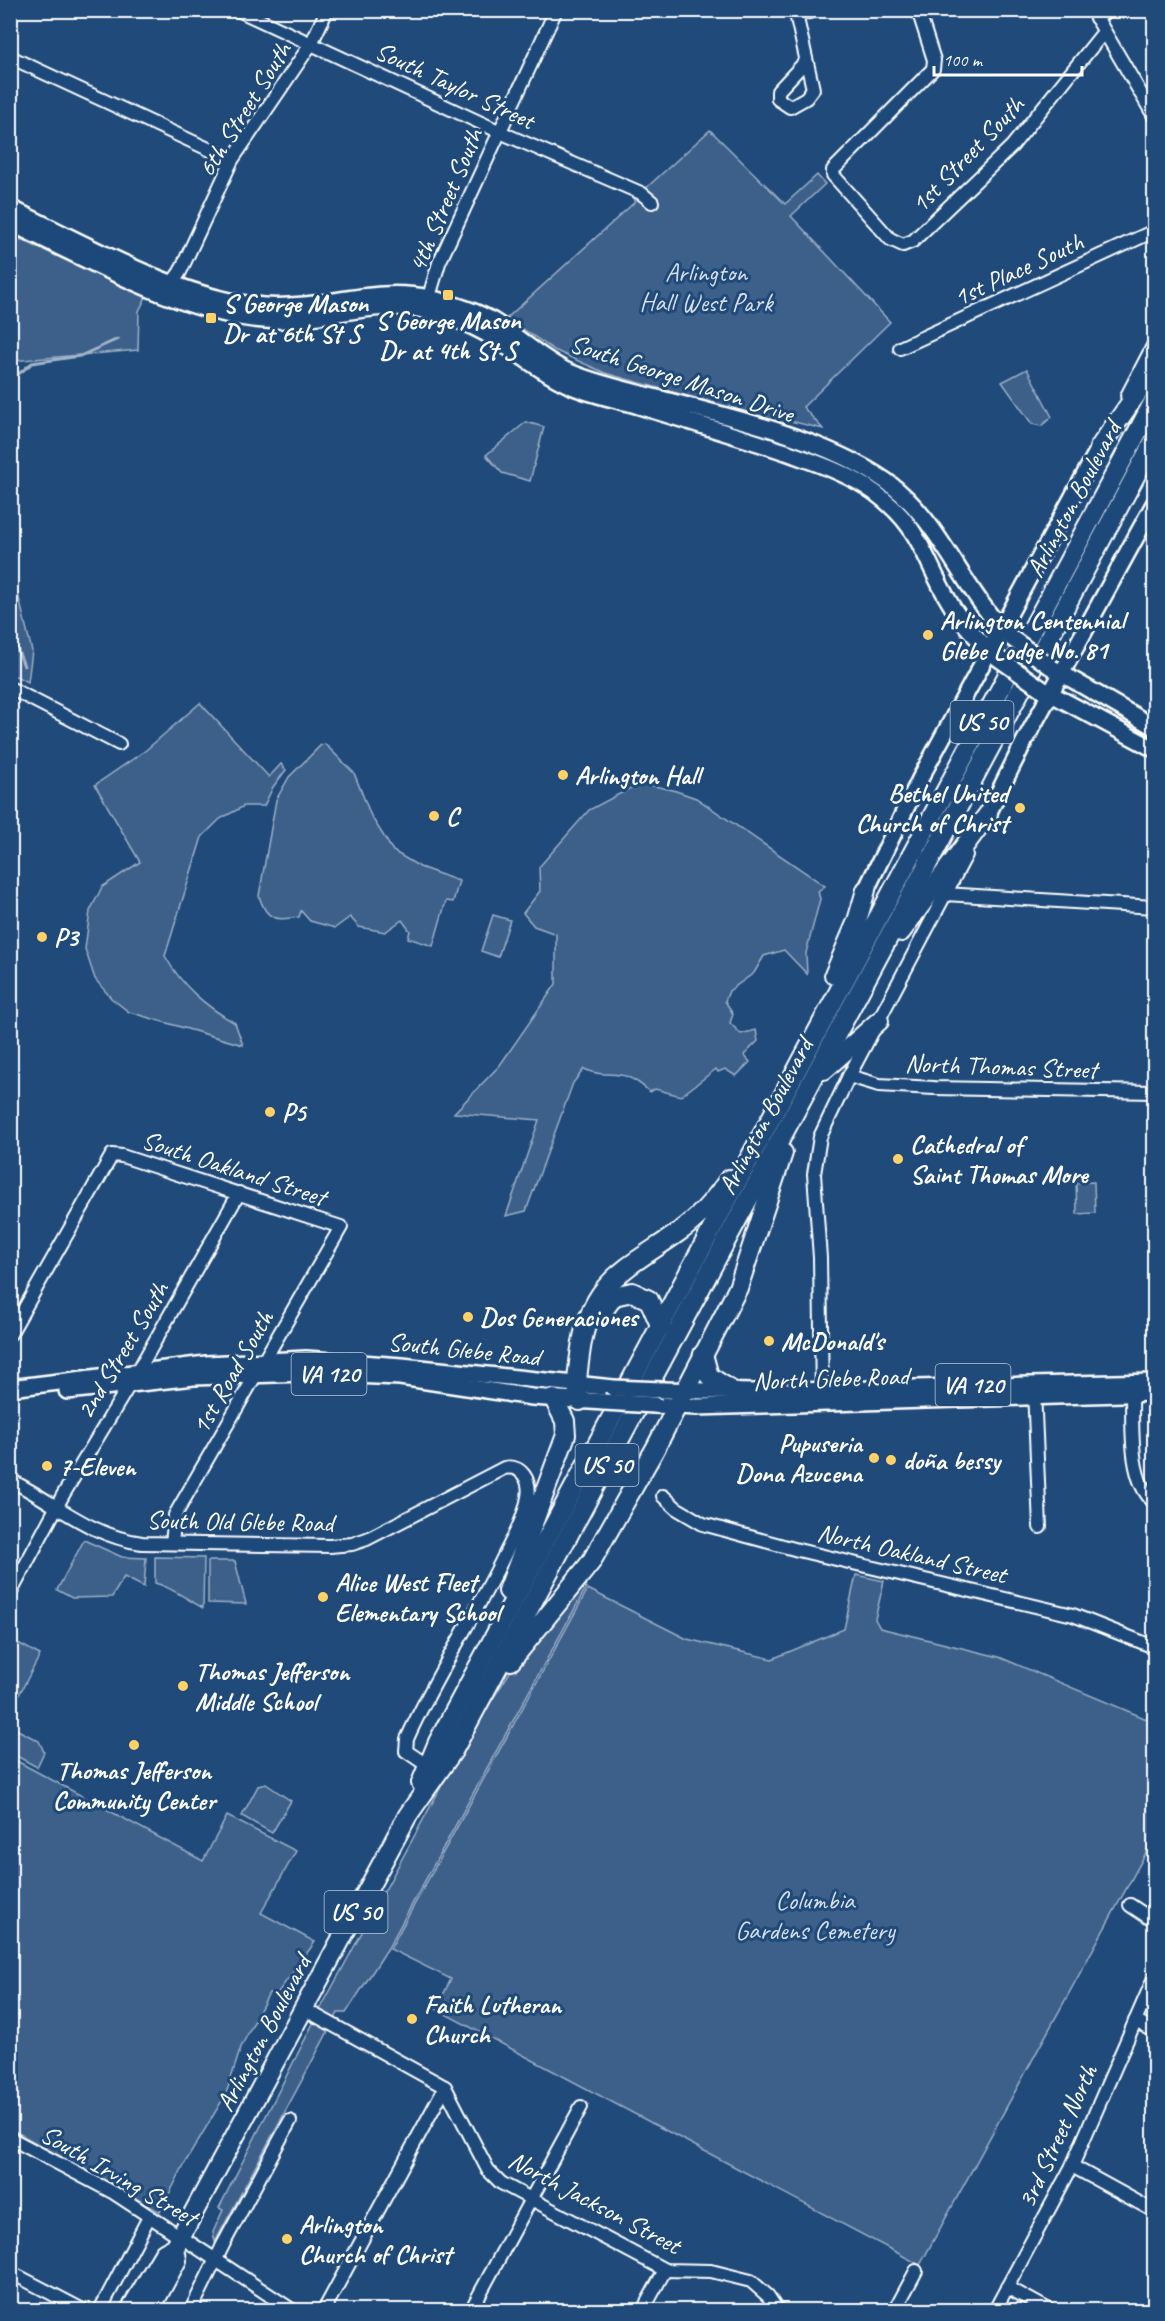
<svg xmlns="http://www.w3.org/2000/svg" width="1165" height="2321" font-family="Caveat,sans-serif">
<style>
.green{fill:#3c618b;stroke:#9eb0c5;stroke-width:1.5}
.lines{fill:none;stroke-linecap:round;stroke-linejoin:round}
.stream{stroke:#a3b5c8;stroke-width:3}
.minor-casing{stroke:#fff;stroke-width:16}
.major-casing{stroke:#fff;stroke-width:20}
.highway-casing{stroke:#fff;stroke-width:22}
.minor{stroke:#1f4a7a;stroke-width:12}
.major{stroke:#1f4a7a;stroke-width:15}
.highway{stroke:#1f4a7a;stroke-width:18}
.major-bridge-casing{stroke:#fff;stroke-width:20;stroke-linecap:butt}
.major-bridge{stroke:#1f4a7a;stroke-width:15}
.poi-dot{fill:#ffd166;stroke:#1f4a7a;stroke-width:2}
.labels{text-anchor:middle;stroke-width:6;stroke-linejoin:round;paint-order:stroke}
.shield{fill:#1f4a7a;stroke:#bcc9d7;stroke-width:1.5}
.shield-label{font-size:24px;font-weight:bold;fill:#fff}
.street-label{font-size:26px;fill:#fff;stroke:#1f4a7a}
.park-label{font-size:26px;fill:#d8dfe8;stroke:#1f4a7a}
.poi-label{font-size:26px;font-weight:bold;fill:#fff;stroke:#1f4a7a;text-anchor:start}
</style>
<rect width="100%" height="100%" fill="#1f4a7a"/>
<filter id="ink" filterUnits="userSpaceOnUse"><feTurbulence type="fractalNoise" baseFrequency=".0167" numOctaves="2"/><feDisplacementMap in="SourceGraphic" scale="12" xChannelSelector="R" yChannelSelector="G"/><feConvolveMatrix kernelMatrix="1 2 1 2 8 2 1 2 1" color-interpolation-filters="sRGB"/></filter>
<g filter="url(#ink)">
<g class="green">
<polygon points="710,130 785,204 817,175 825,184 791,216 890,322 803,407 823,429 786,420 783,423 605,373 554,350 507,318 636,201 634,199"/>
<polygon points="11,235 146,297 139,311 138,350 11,361"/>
<polygon points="1027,369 1052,417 1041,426 1032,424 1002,382"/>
<polygon points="526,422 544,427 530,481 502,473 486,455"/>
<polygon points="10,574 18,594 32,651 28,682 11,674"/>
<path d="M200 703 269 777 281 764 286 770 273 787 264 806H244L220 819 202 837 165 956C182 986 205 1006 235 1023L243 1045 129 1012 111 998 95 979 85 949 90 911 102 887 140 862 95 785 146 750Z"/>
<path d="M325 744 354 773 371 816 393 851 420 867 459 881 453 902 446 901 433 946 408 938 410 931 402 920 385 932 359 927 350 917 335 928 310 921 301 911 299 917C277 920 267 922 259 896L276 800 289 777 321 745Z"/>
<path d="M640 783 673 790 696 798 825 886 818 891 820 899 806 953 807 974 784 950 764 956 754 973 729 991 725 1001 733 1014 730 1023 741 1034 756 1030 758 1041 744 1055 750 1062 736 1076 725 1069 718 1072 716 1069 681 1096 655 1089 650 1092C618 1063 613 1082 584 1069L573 1083 526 1211 506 1216 539 1120 454 1113 500 1065 556 984V934L534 926 523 913 540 891 539 867 589 810Z"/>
<polygon points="493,915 510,920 498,957 481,951"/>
<polygon points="1094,1182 1095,1213 1077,1214 1076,1183"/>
<polygon points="84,1540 122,1557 146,1558 144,1587 124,1577 112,1597 72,1598 57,1590"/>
<path d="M155 1557 204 1558 203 1608C187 1600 172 1587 155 1583Z"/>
<polygon points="208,1561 235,1561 246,1604 208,1603"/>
<polygon points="856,1575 884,1581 875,1619 880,1628 999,1657 1154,1722 1154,1838 920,2265 436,2009 451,1979 390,1949 588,1589 687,1639 772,1659 844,1629"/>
<polygon points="579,1584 586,1588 388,1948 346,2013 338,2013 215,2242 213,2232 223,2210 219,2208 323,2004 467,1739 517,1661"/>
<polygon points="11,1639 40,1655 11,1710"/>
<polygon points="10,1726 39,1741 44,1752 37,1767 11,1753"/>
<polygon points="11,1758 203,1861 227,1816 296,1851 261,1913 315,1942 276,1995 269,1993 241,2047 226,2094 186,2161 160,2212 11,2129"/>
<polygon points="266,1784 291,1801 272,1833 242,1816 258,1786"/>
</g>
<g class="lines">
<g class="stream">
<polyline points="10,381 32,363 80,356 118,339"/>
<polyline points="10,631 24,666"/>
</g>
<defs>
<g id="minor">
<polyline points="238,10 509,136 641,193 652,202"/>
<polyline points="790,10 801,14 817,10"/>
<polyline points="918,10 934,60 933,69 833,170 833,175 890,239 903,245 913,241 1012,146 1103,33"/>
<polyline points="1092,10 1154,116"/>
<polyline points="796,14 813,89 806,98 790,107 778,99 778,91 806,61"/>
<polyline points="1096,18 1108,10"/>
<polyline points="10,57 232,160"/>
<polyline points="167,290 180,272 232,160 311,44 327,10"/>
<polyline points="426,307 439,263 556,10"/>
<polyline points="900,348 1154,231"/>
<polyline points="1127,396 1154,344"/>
<polyline points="10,688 119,744"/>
<polyline points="945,894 1154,907"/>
<polyline points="849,1076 879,1085 934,1088 1154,1092"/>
<polyline points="10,1334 112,1155 122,1156 341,1227 175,1515 172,1543"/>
<path d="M1132 1386C1133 1419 1127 1480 1154 1502"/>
<polyline points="1034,1390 1040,1527"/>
<polyline points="822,1398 820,1258 814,1174 820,1137 849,1076 966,855"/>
<path d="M10 1480C56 1503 90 1536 142 1543L330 1546 352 1544 367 1539 504 1468C522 1464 531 1481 528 1497 525 1517 513 1538 504 1556 474 1618 435 1676 407 1739L406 1751 428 1766"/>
<polyline points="663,1496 676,1508 703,1524 798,1550 1073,1615 1154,1647"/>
<polyline points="10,1594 63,1495 143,1362 239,1193"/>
<polyline points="1130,1905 1154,1921"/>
<polyline points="304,2009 445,2087 488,2170 501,2183 665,2270 711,2271 751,2281 768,2296 777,2310"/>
<polyline points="1135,2021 1154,2031"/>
<polyline points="10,2138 114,2193 292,2310"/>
<polyline points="1072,2166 1154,2211"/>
<polyline points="10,2272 83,2310"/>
<polyline points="1007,2287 1049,2310"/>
<polyline points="100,2310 149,2217"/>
<polyline points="191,2310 224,2243 290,2121"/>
<polyline points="324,2310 445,2087"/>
<polyline points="471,2310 581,2107"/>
<polyline points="643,2310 665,2270"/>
<polyline points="895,2310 916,2271"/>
<polyline points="995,2310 1072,2166 1154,1978"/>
</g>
<g id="major">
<path d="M10 208C85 243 183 301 265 306 320 310 373 286 429 298 450 303 474 310 493 321 519 337 541 359 569 372 597 384 627 390 657 398 728 416 826 439 886 481 941 520 962 591 1010 637"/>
<path d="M10 223C86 258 182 314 264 320 318 323 370 299 423 310 450 316 478 327 501 343 524 357 544 374 569 385 591 395 616 399 639 406 688 421 737 436 786 452 816 463 848 473 874 492 922 527 922 556 950 603 962 624 980 642 998 658"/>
<polyline points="1054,669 1154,727"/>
<polyline points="1042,689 1154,749"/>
<polyline points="988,814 1024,742 1154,504"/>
<polyline points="866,890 921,777 1099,448"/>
<polyline points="10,1388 206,1364 306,1359 402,1366 613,1388"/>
<polyline points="662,1390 753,1392 1154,1382"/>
<polyline points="67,1391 194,1377 305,1373 400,1377 532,1397 604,1402"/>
<polyline points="654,1405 697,1407 1154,1393"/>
</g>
<g id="highway">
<polyline points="1099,448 1154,369"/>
<polyline points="901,932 988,814"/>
<polyline points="834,975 857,921 866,890"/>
<polyline points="824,1070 879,1021"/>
<polyline points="601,1314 614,1296 632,1292 649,1300 661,1327"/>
<polyline points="703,1354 709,1376 734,1392"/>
<path d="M580 1401C575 1385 578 1371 580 1355 589 1281 625 1270 679 1232 699 1218 715 1199 729 1179"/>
<polyline points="508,1591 566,1435 565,1421 554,1399"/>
<polyline points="511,1661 591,1562 655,1449 738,1288 783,1153"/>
<polyline points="421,1783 438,1742 1154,401"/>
<polyline points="130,2310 164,2253 175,2247 408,1815 453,1751 1154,441"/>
<polyline points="150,2310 177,2260 175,2247"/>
</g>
</defs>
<use href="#minor" class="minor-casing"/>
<use href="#major" class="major-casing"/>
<use href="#highway" class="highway-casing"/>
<use href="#minor" class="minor"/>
<use href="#major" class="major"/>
<use href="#highway" class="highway"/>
<defs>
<g id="major-bridge">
<polyline points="1010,637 1051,667"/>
<polyline points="998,658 1042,689"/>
<polyline points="613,1388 662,1390"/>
<polyline points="604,1402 654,1405"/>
</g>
</defs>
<use href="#major-bridge" class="major-bridge-casing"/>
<use href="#major-bridge" class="major-bridge"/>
</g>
</g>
<g class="poi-dot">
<rect x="442" y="289" width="12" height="12" rx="3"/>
<rect x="205" y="312" width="12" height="12" rx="3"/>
<circle cx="928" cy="635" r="6"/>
<circle cx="563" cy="775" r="6"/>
<circle cx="1020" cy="808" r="6"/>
<circle cx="434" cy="816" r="6"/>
<circle cx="42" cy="937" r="6"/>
<circle cx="270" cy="1112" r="6"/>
<circle cx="898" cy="1159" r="6"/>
<circle cx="468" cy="1317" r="6"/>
<circle cx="769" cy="1341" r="6"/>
<circle cx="874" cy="1458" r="6"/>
<circle cx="891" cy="1460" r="6"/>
<circle cx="47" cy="1466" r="6"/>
<circle cx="323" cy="1597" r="6"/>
<circle cx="183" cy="1686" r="6"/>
<circle cx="134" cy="1745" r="6"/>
<circle cx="412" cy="2019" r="6"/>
<circle cx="287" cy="2239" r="6"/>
</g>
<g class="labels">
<g class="shield">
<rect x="950.5" y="701" width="63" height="42" rx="4.5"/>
<rect x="291.5" y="1353" width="75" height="42" rx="4.5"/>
<rect x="935.5" y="1364" width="75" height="42" rx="4.5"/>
<rect x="575.5" y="1444" width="63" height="42" rx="4.5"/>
<rect x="324.5" y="1891" width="63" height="42" rx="4.5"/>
</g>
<g class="shield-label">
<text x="982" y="730">US 50</text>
<text x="329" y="1382">VA 120</text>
<text x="973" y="1393">VA 120</text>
<text x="607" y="1473">US 50</text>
<text x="356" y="1920">US 50</text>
</g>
<g class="street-label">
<text transform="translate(455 85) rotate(25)" y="9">South Taylor Street</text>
<text transform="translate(244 109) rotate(-58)" y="9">6th Street South</text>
<text transform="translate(967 154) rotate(-46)" y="9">1st Street South</text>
<text transform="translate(445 200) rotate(-67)" y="9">4th Street South</text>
<text transform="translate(1018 269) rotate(-25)" y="9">1st Place South</text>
<text transform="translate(682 378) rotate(18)" y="9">South George Mason Drive</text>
<text transform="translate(1073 499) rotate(-62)" y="9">Arlington Boulevard</text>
<text transform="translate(1001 1066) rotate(2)" y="9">North Thomas Street</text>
<text transform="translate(765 1116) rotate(-62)" y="9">Arlington Boulevard</text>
<text transform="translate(234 1168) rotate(18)" y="9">South Oakland Street</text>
<text transform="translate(464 1349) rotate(6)" y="9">South Glebe Road</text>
<text transform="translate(122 1350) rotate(-59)" y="9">2nd Street South</text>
<text transform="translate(232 1372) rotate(-60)" y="9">1st Road South</text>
<text transform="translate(831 1378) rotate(-2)" y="9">North Glebe Road</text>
<text transform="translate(240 1521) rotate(1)" y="9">South Old Glebe Road</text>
<text transform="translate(912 1553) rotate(13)" y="9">North Oakland Street</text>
<text transform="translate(263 2033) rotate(-62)" y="9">Arlington Boulevard</text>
<text transform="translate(1057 2136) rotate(-65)" y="9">3rd Street North</text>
<text transform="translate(119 2175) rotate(30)" y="9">South Irving Street</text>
<text transform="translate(595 2202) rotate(28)" y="9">North Jackson Street</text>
</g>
<g class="park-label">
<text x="706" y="281">Arlington<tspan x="706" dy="30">Hall West Park</tspan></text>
<text x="815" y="1909">Columbia<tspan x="815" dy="30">Gardens Cemetery</tspan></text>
</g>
<g class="poi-label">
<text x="223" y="312">S George Mason<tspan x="223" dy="30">Dr at 6th St S</tspan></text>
<text x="448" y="329" text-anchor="middle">S George Mason<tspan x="448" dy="30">Dr at 4th St S</tspan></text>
<text x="940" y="629">Arlington Centennial<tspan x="940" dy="30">Glebe Lodge No. 81</tspan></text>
<text x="575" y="784">Arlington Hall</text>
<text x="1008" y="802" text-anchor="end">Bethel United<tspan x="1008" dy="30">Church of Christ</tspan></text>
<text x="446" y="825">C</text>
<text x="54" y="946">P3</text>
<text x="282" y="1121">P5</text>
<text x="910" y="1153">Cathedral of<tspan x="910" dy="30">Saint Thomas More</tspan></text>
<text x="480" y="1326">Dos Generaciones</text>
<text x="781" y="1350">McDonald's</text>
<text x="862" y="1452" text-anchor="end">Pupuseria<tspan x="862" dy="30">Dona Azucena</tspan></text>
<text x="903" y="1469">doña bessy</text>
<text x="59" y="1475">7-Eleven</text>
<text x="335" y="1591">Alice West Fleet<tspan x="335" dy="30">Elementary School</tspan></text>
<text x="195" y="1680">Thomas Jefferson<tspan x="195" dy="30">Middle School</tspan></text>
<text x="134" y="1779" text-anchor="middle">Thomas Jefferson<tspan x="134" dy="30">Community Center</tspan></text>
<text x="424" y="2013">Faith Lutheran<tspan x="424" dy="30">Church</tspan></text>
<text x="299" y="2233">Arlington<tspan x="299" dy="30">Church of Christ</tspan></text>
</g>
</g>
<rect width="1165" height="2321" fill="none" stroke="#1f4a7a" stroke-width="36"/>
<rect x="18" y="18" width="1129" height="2285" fill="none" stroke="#fff" stroke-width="2" filter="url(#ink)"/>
<path d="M934 66v9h148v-9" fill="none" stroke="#ffffff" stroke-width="3"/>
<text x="943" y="66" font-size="18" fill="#ffffff" stroke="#1f4a7a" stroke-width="4.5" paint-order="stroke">100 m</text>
</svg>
